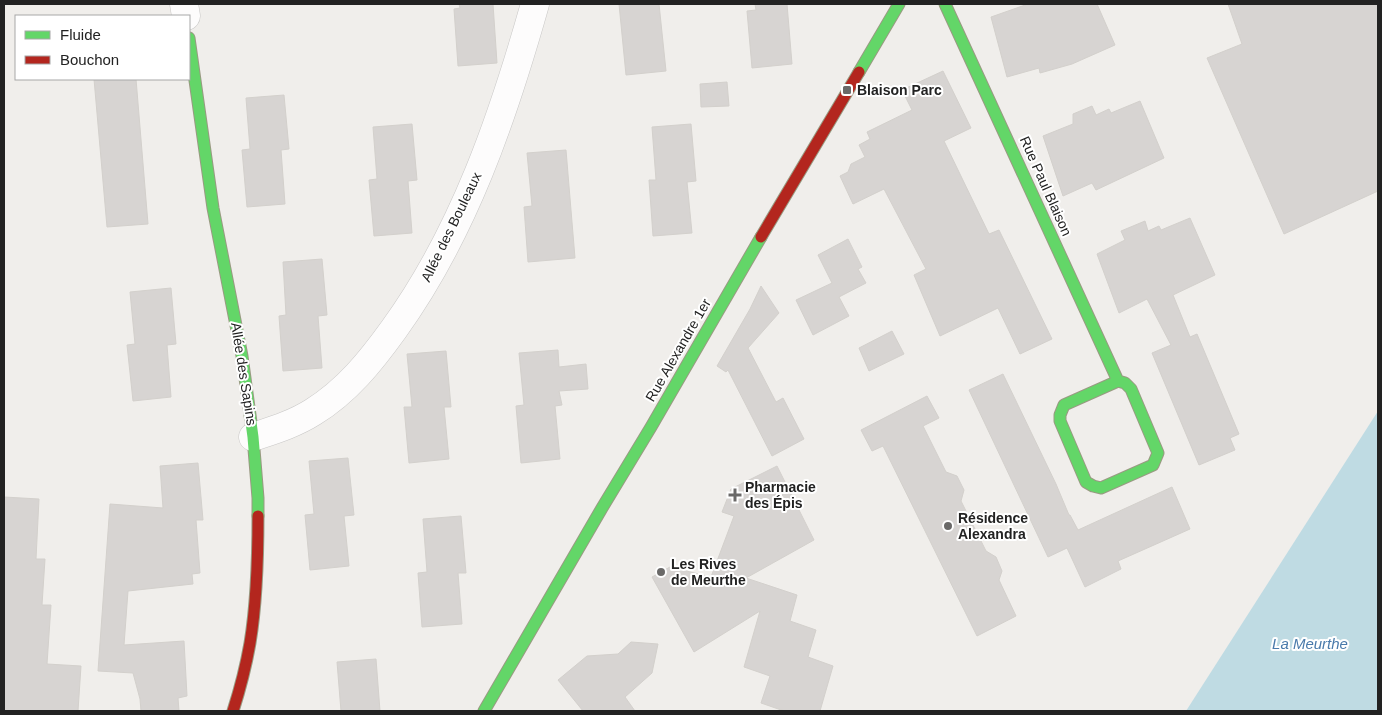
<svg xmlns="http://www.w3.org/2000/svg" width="1382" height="715" font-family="Helvetica,sans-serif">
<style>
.water{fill:#bfdbe3}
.building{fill:#d7d4d2;stroke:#d3d0cc}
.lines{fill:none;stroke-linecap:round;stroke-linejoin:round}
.street-casing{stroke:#c9c8c7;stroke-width:29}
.fast-casing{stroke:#999a82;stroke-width:13}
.jam-casing{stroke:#999a82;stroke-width:13}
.street{stroke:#fdfcfc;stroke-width:28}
.fast{stroke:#63d668;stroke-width:11}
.jam{stroke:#b3261e;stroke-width:11}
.poi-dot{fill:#6a6968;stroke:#fff;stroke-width:2}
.labels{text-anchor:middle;stroke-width:4;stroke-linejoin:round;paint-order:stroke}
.poi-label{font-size:14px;font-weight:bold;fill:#222;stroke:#fff;text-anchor:start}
.street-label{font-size:14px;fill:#222;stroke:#fff}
.water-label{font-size:15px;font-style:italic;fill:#4a7aab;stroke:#fff}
</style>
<rect width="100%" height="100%" fill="#f0eeeb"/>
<polygon class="water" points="1378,411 1378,711 1186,711"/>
<g class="building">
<polygon points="459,4 493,4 497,63 458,66 454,9 460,8"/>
<polygon points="619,4 659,4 666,71 626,75"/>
<polygon points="755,4 787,4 792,64 752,68 747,11 756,10"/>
<polygon points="1028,4 1097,4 1115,45 1072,64 1040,73 1039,68 1007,77 991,17"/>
<polygon points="1228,4 1378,4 1378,191 1284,234 1207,58 1242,44"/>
<polygon points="943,71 971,128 944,141 989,234 999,230 1052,339 1020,354 998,308 940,336 914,275 926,269 884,189 853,204 840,176 848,172 851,164 865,157 859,145 870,139 867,132 912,110 902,90"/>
<polygon points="94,79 136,79 148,224 107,227"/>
<polygon points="727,82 729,106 701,107 700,84"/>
<polygon points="284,95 289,149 281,150 285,204 247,207 242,150 250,149 246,98"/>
<polygon points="1140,101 1164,158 1096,190 1092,183 1063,196 1043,136 1073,124 1073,114 1092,106 1096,115 1109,109 1111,113"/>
<polygon points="412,124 417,180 408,181 412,233 374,236 369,180 377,179 373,127"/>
<polygon points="691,124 696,181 687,182 692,233 653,236 649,180 656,180 652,127"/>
<polygon points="566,150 575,258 528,262 524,207 532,206 527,153"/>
<polygon points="1190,218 1215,275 1173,295 1190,337 1197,334 1239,434 1230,438 1235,450 1199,465 1152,353 1171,345 1147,299 1119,313 1097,254 1125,240 1121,231 1145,221 1148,231 1159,226 1161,230"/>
<polygon points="848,239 862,267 858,269 866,283 839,297 849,316 813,335 796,300 832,283 818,255"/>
<polygon points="322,259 327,315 318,316 322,368 283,371 279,316 286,315 283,262"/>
<polygon points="761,286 779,313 748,348 776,402 783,398 804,439 772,456 728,370 726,372 717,366 750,309"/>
<polygon points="171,288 176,344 167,345 171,397 133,401 127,345 135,344 130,292"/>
<polygon points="892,331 904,354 869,371 859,348"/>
<polygon points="558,350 559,367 586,364 588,389 559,391 562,405 555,406 560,459 521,463 516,406 524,405 519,353"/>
<polygon points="446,351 451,407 444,407 449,459 409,463 404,407 412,407 407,354"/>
<polygon points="1003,374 1056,484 1069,515 1070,515 1078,530 1172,487 1190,529 1118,561 1121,569 1085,587 1067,548 1048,557 969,390"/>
<polygon points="927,396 939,418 923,426 946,472 957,476 964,490 961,501 986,551 996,557 1002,571 999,580 1016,616 977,636 883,446 872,451 861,430"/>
<polygon points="348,458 354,515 344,516 349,566 310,570 305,515 314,514 309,461"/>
<polygon points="198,463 203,520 196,520 200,573 192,574 193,584 128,591 124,645 184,641 187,696 178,698 179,711 141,711 140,699 133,673 98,671 110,504 163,508 160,466"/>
<polygon points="777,466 814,540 746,578 797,595 790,621 816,630 808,657 833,666 820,711 784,711 761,703 770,676 744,667 760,611 694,652 652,577 670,567 711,577 734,516 722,512 731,489"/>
<polygon points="4,497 39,499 36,559 45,559 42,605 51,605 47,664 81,666 78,711 4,711"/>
<polygon points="461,516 466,573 458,573 462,624 422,627 418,573 427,572 423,519"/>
<polygon points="631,642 658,644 652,673 625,697 635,711 583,711 558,680 587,656 618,654"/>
<polygon points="376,659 380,711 341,711 337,662"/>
</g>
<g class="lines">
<defs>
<g id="street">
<polyline points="184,4 186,16"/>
<path d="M253 437C274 430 294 424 313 412 347 391 371 361 394 329 464 232 503 117 535 4"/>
</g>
<g id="fast">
<polyline points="945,4 1118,381 1125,383 1131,389 1158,453 1153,465 1101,488 1093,486 1086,482 1060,421 1060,415 1064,405 1118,381"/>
<polyline points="189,38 213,208 242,356 253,437 258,498 258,516"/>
<polyline points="859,72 899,4"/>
<polyline points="484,711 602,508 651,427 761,237"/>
</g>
<g id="jam">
<polyline points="761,237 859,72"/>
<path d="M233 711C240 689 246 666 250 643 257 601 258 558 258 516"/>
</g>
</defs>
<use href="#street" class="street-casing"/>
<use href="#fast" class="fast-casing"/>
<use href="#jam" class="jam-casing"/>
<use href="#street" class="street"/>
<use href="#fast" class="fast"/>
<use href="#jam" class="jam"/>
</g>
<g class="poi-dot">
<rect x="842" y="85" width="10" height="10" rx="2.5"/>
<path d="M732.5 487.5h5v5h5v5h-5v5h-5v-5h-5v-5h5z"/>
<circle cx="948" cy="526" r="5"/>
<circle cx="661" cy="572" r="5"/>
</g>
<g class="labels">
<g class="poi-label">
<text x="857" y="95">Blaison Parc</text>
<text x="745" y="492">Pharmacie<tspan x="745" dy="16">des Épis</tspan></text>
<text x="958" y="523">Résidence<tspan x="958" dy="16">Alexandra</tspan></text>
<text x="671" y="569">Les Rives<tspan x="671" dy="16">de Meurthe</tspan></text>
</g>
<g class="street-label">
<text transform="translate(1046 186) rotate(66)" y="5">Rue Paul Blaison</text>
<text transform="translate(451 227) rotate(-64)" y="5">Allée des Bouleaux</text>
<text transform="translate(678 350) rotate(-60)" y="5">Rue Alexandre 1er</text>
<text transform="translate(244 374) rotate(81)" y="5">Allée des Sapins</text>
</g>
<g class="water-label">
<text x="1310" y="649">La Meurthe</text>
</g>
</g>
<rect width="1382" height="715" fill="none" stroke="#222222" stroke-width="10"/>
<rect x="15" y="15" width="175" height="65" fill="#ffffff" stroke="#a7a7a7"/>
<rect x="25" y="31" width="25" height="8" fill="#63d668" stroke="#a7a7a7"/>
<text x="60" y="40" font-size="15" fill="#222222">Fluide</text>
<rect x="25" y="56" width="25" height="8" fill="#b3261e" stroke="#a7a7a7"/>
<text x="60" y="65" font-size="15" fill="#222222">Bouchon</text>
</svg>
